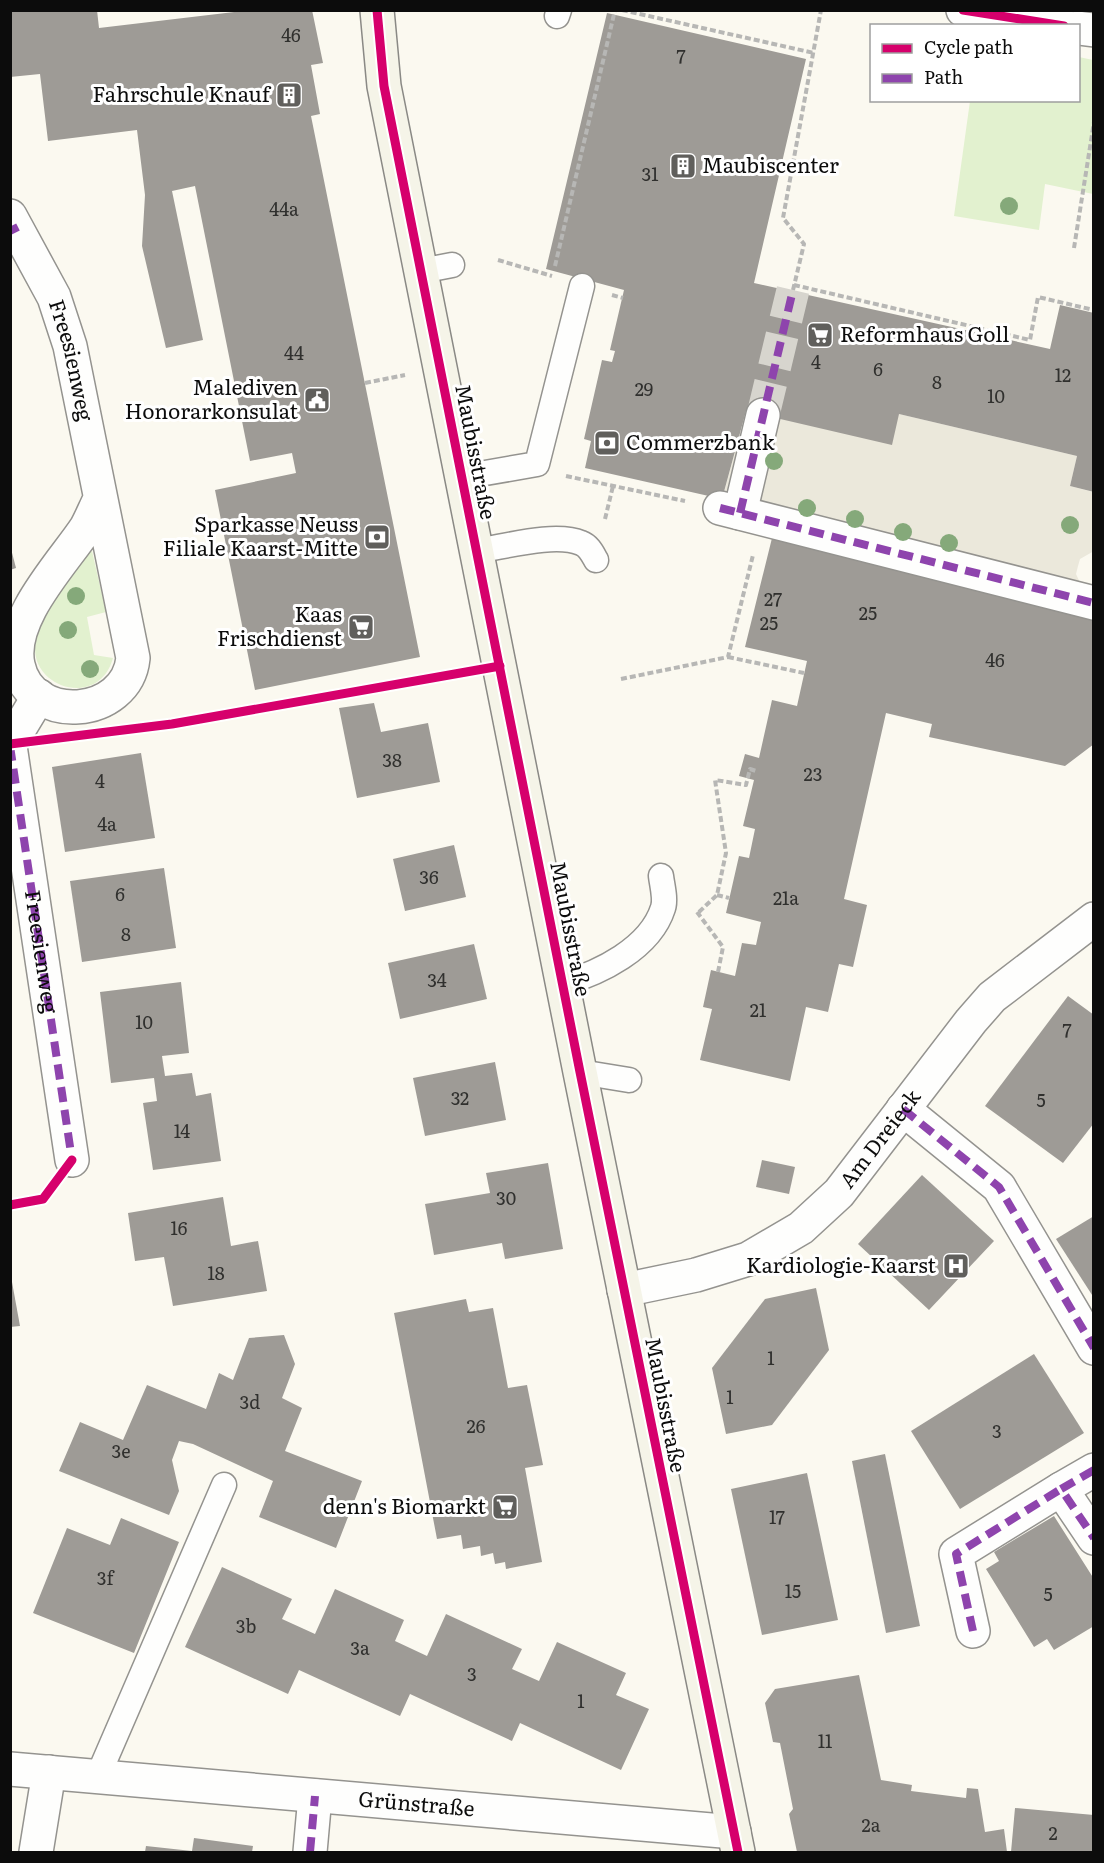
<svg xmlns="http://www.w3.org/2000/svg" width="1104" height="1863" font-family="Literata,serif">
<style>
.green{fill:#e2f1cf}
.plaza{fill:#ebe8db}
.building{fill:#9e9b96}
.lines{fill:none;stroke-linecap:round;stroke-linejoin:round}
.street-tunnel{stroke:#d7d5ce;stroke-width:33;stroke-dasharray:33 16;stroke-linecap:butt}
.lane-casing{stroke:#94938f;stroke-width:27}
.street-casing{stroke:#94938f;stroke-width:36}
.secondary-casing{stroke:#8a8985;stroke-width:36}
.path{stroke:#b7b7b5;stroke-width:4;stroke-dasharray:6 3;stroke-linecap:butt}
.lane{stroke:#fefefd;stroke-width:24}
.street{stroke:#fefefd;stroke-width:33}
.secondary{stroke:#f5f4e8;stroke-width:33}
.quiet{stroke:#8e44ad;stroke-width:8;stroke-dasharray:15 8;stroke-linecap:butt}
.cycleway-casing{stroke:#fff;stroke-width:13}
.cycleway{stroke:#d6006c;stroke-width:9}
.tree{fill:#85a97a}
.labels{text-anchor:middle;stroke-width:6;stroke-linejoin:round;paint-order:stroke}
.number-label{font-size:18px;fill:#30302e}
.poi-label{font-size:21px;fill:#0c0c0c;stroke:#fff;text-anchor:end}
.street-label{font-size:21px;fill:#0c0c0c;stroke:#fff}
</style>
<rect width="100%" height="100%" fill="#fbf9f0"/>
<g class="green">
<polygon points="1079,57 1093,60 1093,194 1045,184 1039,230 954,216 970,101 1078,100"/>
<path d="M92 551 106 612 87 617 94 655 113 658C99 708 35 689 35 649 35 614 68 580 86 553Z"/>
</g>
<polygon class="plaza" points="746,411 771,417 899,414 1077,456 1070,486 1093,492 1094,551 1080,559 1078,566 1076,574 1082,587 716,522"/>
<g class="building">
<polygon points="10,10 97,10 99,28 251,10 312,10 323,63 311,65 320,114 311,116 420,657 255,690 215,490 296,473 292,453 250,461 195,186 172,191 203,340 166,348 142,246 145,195 137,130 48,141 40,74 10,77"/>
<polygon points="607,13 806,59 754,283 1050,349 1060,305 1094,313 1094,492 1070,486 1077,456 899,414 892,445 746,411 722,499 585,468 591,441 584,439 602,360 612,362 615,351 610,350 624,290 546,269"/>
<polygon points="773,534 1094,610 1094,744 1065,766 929,737 932,724 886,713 844,899 867,905 853,967 839,964 828,1012 806,1007 790,1081 700,1060 712,1009 703,1007 711,970 735,976 742,943 756,945 761,922 726,913 739,856 749,858 755,829 743,826 754,780 739,776 745,754 759,758 772,700 797,706 807,661 745,647"/>
<polygon points="10,545 16,568 10,570"/>
<polygon points="374,703 381,732 428,723 440,782 357,798 339,708"/>
<polygon points="141,753 155,838 65,852 52,767"/>
<polygon points="454,845 466,897 405,911 393,859"/>
<polygon points="164,868 176,948 82,962 70,881"/>
<polygon points="474,944 487,999 400,1019 388,963"/>
<polygon points="181,982 189,1053 162,1056 165,1076 192,1073 196,1096 211,1093 221,1161 153,1170 143,1103 157,1101 154,1078 111,1083 100,992"/>
<polygon points="1068,996 1094,1015 1094,1123 1063,1163 985,1106"/>
<polygon points="495,1062 506,1120 425,1136 413,1078"/>
<polygon points="762,1160 795,1167 789,1194 756,1187"/>
<polygon points="548,1163 563,1249 505,1259 502,1243 434,1255 425,1204 490,1193 486,1173"/>
<polygon points="922,1175 994,1241 929,1310 858,1244"/>
<polygon points="223,1197 231,1246 258,1241 267,1291 173,1306 164,1257 135,1261 128,1213"/>
<polygon points="1094,1216 1094,1298 1056,1239"/>
<polygon points="10,1271 20,1326 10,1327"/>
<polygon points="816,1288 829,1350 772,1425 726,1434 712,1368 765,1299"/>
<polygon points="466,1299 469,1312 493,1308 508,1388 527,1385 543,1465 525,1468 542,1562 506,1569 505,1562 495,1564 493,1553 481,1556 480,1546 463,1549 461,1535 437,1539 394,1313"/>
<polygon points="284,1335 295,1364 282,1398 302,1408 285,1451 362,1481 336,1548 259,1517 273,1481 193,1444 179,1441 172,1460 179,1491 169,1515 59,1471 80,1422 123,1440 147,1385 206,1409 219,1373 233,1380 249,1338"/>
<polygon points="1034,1354 1084,1433 960,1509 911,1431"/>
<polygon points="885,1454 920,1626 886,1633 852,1461"/>
<polygon points="807,1473 838,1620 762,1635 731,1489"/>
<polygon points="1054,1516 1094,1579 1094,1626 1054,1650 1047,1639 1034,1647 986,1569 999,1561 994,1552"/>
<polygon points="121,1518 179,1542 134,1653 33,1613 67,1528 110,1545"/>
<polygon points="222,1567 292,1599 282,1619 315,1634 335,1589 404,1620 395,1641 427,1656 446,1614 522,1649 512,1669 539,1681 557,1642 626,1673 616,1695 649,1709 621,1770 520,1723 512,1741 410,1694 400,1716 299,1670 288,1694 185,1647"/>
<polygon points="859,1675 881,1780 912,1785 911,1791 966,1798 967,1788 978,1789 985,1832 1004,1829 1007,1852 797,1852 789,1814 793,1809 780,1743 773,1742 765,1703 775,1689"/>
<polygon points="1015,1808 1094,1815 1094,1852 1011,1852"/>
<polygon points="194,1838 253,1846 252,1852 145,1852 146,1846 192,1851"/>
</g>
<g class="lines">
<polyline class="street-tunnel" points="763,415 793,290"/>
<defs>
<g id="lane">
<polyline points="557,16 559,10"/>
<polyline points="421,271 452,265"/>
<polyline points="462,477 537,464 582,286"/>
<path d="M476 551C504 547 555 532 581 543 589 546 592 553 596 560"/>
<path d="M562 984C599 973 650 949 663 908 666 899 662 885 661 876"/>
<polyline points="580,1072 629,1080"/>
<polyline points="98,1776 224,1485"/>
</g>
<g id="street">
<polyline points="963,10 1064,26"/>
<polyline points="1078,28 1094,30"/>
<path id="s1" d="M10 216 54 297 70 346 133 658C127 718 31 726 18 665 8 619 62 564 86 528 91 519 95 509 100 499"/>
<polyline points="720,508 1094,603"/>
<polyline points="740,513 763,415"/>
<polyline points="10,744 39,696"/>
<path id="s2" d="M10 746 72 1160"/>
<polyline points="903,1109 999,1187 1094,1348"/>
<path id="s3" d="M624 1290 696 1275 748 1259 801 1228 839 1193 971 1021 992 997 1094 919"/>
<polyline points="1094,1470 1061,1489 1094,1538"/>
<polyline points="973,1631 956,1554 1061,1489"/>
<path id="s4" d="M10 1769 734 1832"/>
<polyline points="36,1852 49,1772"/>
<polyline points="310,1852 315,1796"/>
</g>
<polyline id="secondary" points="377,10 384,86 580,1072 738,1852"/>
</defs>
<use href="#lane" class="lane-casing"/>
<use href="#street" class="street-casing"/>
<use href="#secondary" class="secondary-casing"/>
<g class="path">
<polyline points="622,10 814,53"/>
<polyline points="1074,248 1094,122"/>
<polyline points="498,260 552,276"/>
<polyline points="555,266 615,10"/>
<polyline points="794,285 1030,340 1038,297 1094,310"/>
<polyline points="793,290 804,244 783,218 821,10"/>
<polyline points="612,295 623,298"/>
<polyline points="365,383 405,375"/>
<polyline points="228,412 240,409"/>
<polyline points="566,476 685,501"/>
<polyline points="605,519 613,486"/>
<polyline points="728,657 804,673"/>
<polyline points="621,679 728,657 753,555"/>
<polyline points="130,729 463,672"/>
<polyline points="717,895 729,898"/>
<polyline points="697,912 723,947 718,972"/>
<polyline points="699,912 717,895 726,853 715,780 746,785 750,769 756,771"/>
</g>
<use href="#lane" class="lane"/>
<use href="#street" class="street"/>
<use href="#secondary" class="secondary"/>
<g class="quiet">
<polyline points="10,231 18,227"/>
<polyline points="720,508 1094,603"/>
<polyline points="740,513 793,290"/>
<polyline points="10,746 72,1160 70,1163"/>
<polyline points="903,1109 999,1187 1094,1348"/>
<polyline points="1094,1470 1061,1489 1094,1538"/>
<polyline points="973,1631 956,1554 1061,1489"/>
<polyline points="310,1852 315,1796"/>
</g>
<defs>
<g id="cycleway">
<polyline points="377,10 384,86 580,1072 738,1852"/>
<polyline points="963,10 1064,26"/>
<polyline points="10,744 172,724 500,666"/>
<polyline points="10,1205 43,1199 72,1160"/>
</g>
</defs>
<use href="#cycleway" class="cycleway-casing"/>
<use href="#cycleway" class="cycleway"/>
</g>
<g class="tree">
<circle cx="1009" cy="206" r="9"/>
<circle cx="774" cy="461" r="9"/>
<circle cx="807" cy="508" r="9"/>
<circle cx="855" cy="519" r="9"/>
<circle cx="1070" cy="525" r="9"/>
<circle cx="903" cy="532" r="9"/>
<circle cx="949" cy="543" r="9"/>
<circle cx="76" cy="596" r="9"/>
<circle cx="68" cy="630" r="9"/>
<circle cx="90" cy="669" r="9"/>
</g>
<defs>
<symbol id="building-square" viewBox="-11 -11 22 22"><rect x="-9" y="-9" width="18" height="18" rx="4" fill="#605f5c" stroke="#fff"/><path d="M-4-6H4V6H1V3H-1V6H-4ZM-2.5-4.3h1.7v1.8h-1.7ZM.8-4.3h1.7v1.8H.8ZM-2.5-1h1.7V.8h-1.7ZM.8-1h1.7V.8H.8Z" fill="#fff"/></symbol>
<symbol id="supermarket-square" viewBox="-11 -11 22 22"><rect x="-9" y="-9" width="18" height="18" rx="4" fill="#605f5c" stroke="#fff"/><path d="M-6-5.5h2.5l.6 2H6L4.5 2H-2.5L-4.4-4H-6ZM-1.5 3.2a1.3 1.3 0 1 0 .1 0ZM3 3.2a1.3 1.3 0 1 0 .1 0Z" fill="#fff"/></symbol>
<symbol id="civic-square" viewBox="-11 -11 22 22"><rect x="-9" y="-9" width="18" height="18" rx="4" fill="#605f5c" stroke="#fff"/><path d="M-.6-6.5H3V-4.5H.6V-3L4-1V1h2V6H-6V1h2V-1L-.6-3ZM-1.2 2.5V6h2.4V2.5Z" fill="#fff"/></symbol>
<symbol id="bank-square" viewBox="-11 -11 22 22"><rect x="-9" y="-9" width="18" height="18" rx="4" fill="#605f5c" stroke="#fff"/><path d="M-6-4H6V4H-6ZM0-2.3a2.3 2.3 0 1 0 0 4.6a2.3 2.3 0 1 0 0-4.6Z" fill="#fff"/></symbol>
<symbol id="hospital-square" viewBox="-11 -11 22 22"><rect x="-9" y="-9" width="18" height="18" rx="4" fill="#605f5c" stroke="#fff"/><path d="M-5-5h3v3.5h4V-5h3V5h-3V1.5h-4V5h-3Z" fill="#fff"/></symbol>
</defs>
<g fill-rule="evenodd">
<use href="#building-square" x="274" y="80" width="30" height="30"/>
<use href="#building-square" x="668" y="151" width="30" height="30"/>
<use href="#supermarket-square" x="805" y="320" width="30" height="30"/>
<use href="#civic-square" x="302" y="385" width="30" height="30"/>
<use href="#bank-square" x="592" y="428" width="30" height="30"/>
<use href="#bank-square" x="362" y="522" width="30" height="30"/>
<use href="#supermarket-square" x="346" y="612" width="30" height="30"/>
<use href="#hospital-square" x="941" y="1251" width="30" height="30"/>
<use href="#supermarket-square" x="490" y="1492" width="30" height="30"/>
</g>
<g class="labels">
<g class="number-label">
<text x="291" y="42">46</text>
<text x="681" y="63">7</text>
<text x="650" y="181">31</text>
<text x="284" y="216">44a</text>
<text x="294" y="360">44</text>
<text x="816" y="369">4</text>
<text x="878" y="376">6</text>
<text x="1063" y="382">12</text>
<text x="937" y="389">8</text>
<text x="644" y="396">29</text>
<text x="996" y="403">10</text>
<text x="773" y="606">27</text>
<text x="868" y="620">25</text>
<text x="769" y="630">25</text>
<text x="995" y="667">46</text>
<text x="392" y="767">38</text>
<text x="813" y="781">23</text>
<text x="100" y="788">4</text>
<text x="107" y="831">4a</text>
<text x="429" y="884">36</text>
<text x="120" y="901">6</text>
<text x="786" y="905">21a</text>
<text x="126" y="941">8</text>
<text x="437" y="987">34</text>
<text x="758" y="1017">21</text>
<text x="144" y="1029">10</text>
<text x="1067" y="1037">7</text>
<text x="460" y="1105">32</text>
<text x="1041" y="1107">5</text>
<text x="182" y="1138">14</text>
<text x="506" y="1205">30</text>
<text x="179" y="1235">16</text>
<text x="216" y="1280">18</text>
<text x="771" y="1365">1</text>
<text x="730" y="1404">1</text>
<text x="250" y="1409">3d</text>
<text x="476" y="1433">26</text>
<text x="997" y="1438">3</text>
<text x="121" y="1458">3e</text>
<text x="777" y="1524">17</text>
<text x="105" y="1585">3f</text>
<text x="793" y="1598">15</text>
<text x="1048" y="1601">5</text>
<text x="246" y="1633">3b</text>
<text x="360" y="1655">3a</text>
<text x="472" y="1681">3</text>
<text x="581" y="1708">1</text>
<text x="825" y="1748">11</text>
<text x="871" y="1832">2a</text>
<text x="1053" y="1840">2</text>
</g>
<g class="poi-label">
<text x="270" y="102">Fahrschule Knauf</text>
<text x="702" y="173" text-anchor="start">Maubiscenter</text>
<text x="840" y="342" text-anchor="start">Reformhaus Goll</text>
<text x="298" y="395">Malediven<tspan x="298" dy="24">Honorarkonsulat</tspan></text>
<text x="626" y="450" text-anchor="start">Commerzbank</text>
<text x="358" y="532">Sparkasse Neuss<tspan x="358" dy="24">Filiale Kaarst-Mitte</tspan></text>
<text x="342" y="622">Kaas<tspan x="342" dy="24">Frischdienst</tspan></text>
<text x="936" y="1273">Kardiologie-Kaarst</text>
<text x="486" y="1514">denn's Biomarkt</text>
</g>
<g class="street-label">
<text dy="7" stroke="none"><textPath href="#s1" startOffset="158">Freesienweg</textPath></text>
<text transform="translate(475 452) rotate(79)" y="7">Maubisstraße</text>
<text transform="translate(570 929) rotate(79)" y="7">Maubisstraße</text>
<text dy="7" stroke="none"><textPath href="#s2" startOffset="208">Freesienweg</textPath></text>
<text dy="7" stroke="none"><textPath href="#s3" startOffset="309">Am Dreieck</textPath></text>
<text transform="translate(665 1405) rotate(79)" y="7">Maubisstraße</text>
<text dy="7" stroke="none"><textPath href="#s4" startOffset="408">Grünstraße</textPath></text>
</g>
</g>
<rect width="1104" height="1863" fill="none" stroke="#0c0c0c" stroke-width="24"/>
<rect x="870" y="24" width="210" height="78" fill="#ffffff" stroke="#9e9e9e" stroke-width="1.5"/>
<rect x="882" y="44" width="30" height="9" fill="#d6006c" stroke="#9e9e9e" stroke-width="1.5"/>
<text x="924" y="54" font-size="18" fill="#0c0c0c">Cycle path</text>
<rect x="882" y="74" width="30" height="9" fill="#8e44ad" stroke="#9e9e9e" stroke-width="1.5"/>
<text x="924" y="84" font-size="18" fill="#0c0c0c">Path</text>
</svg>
